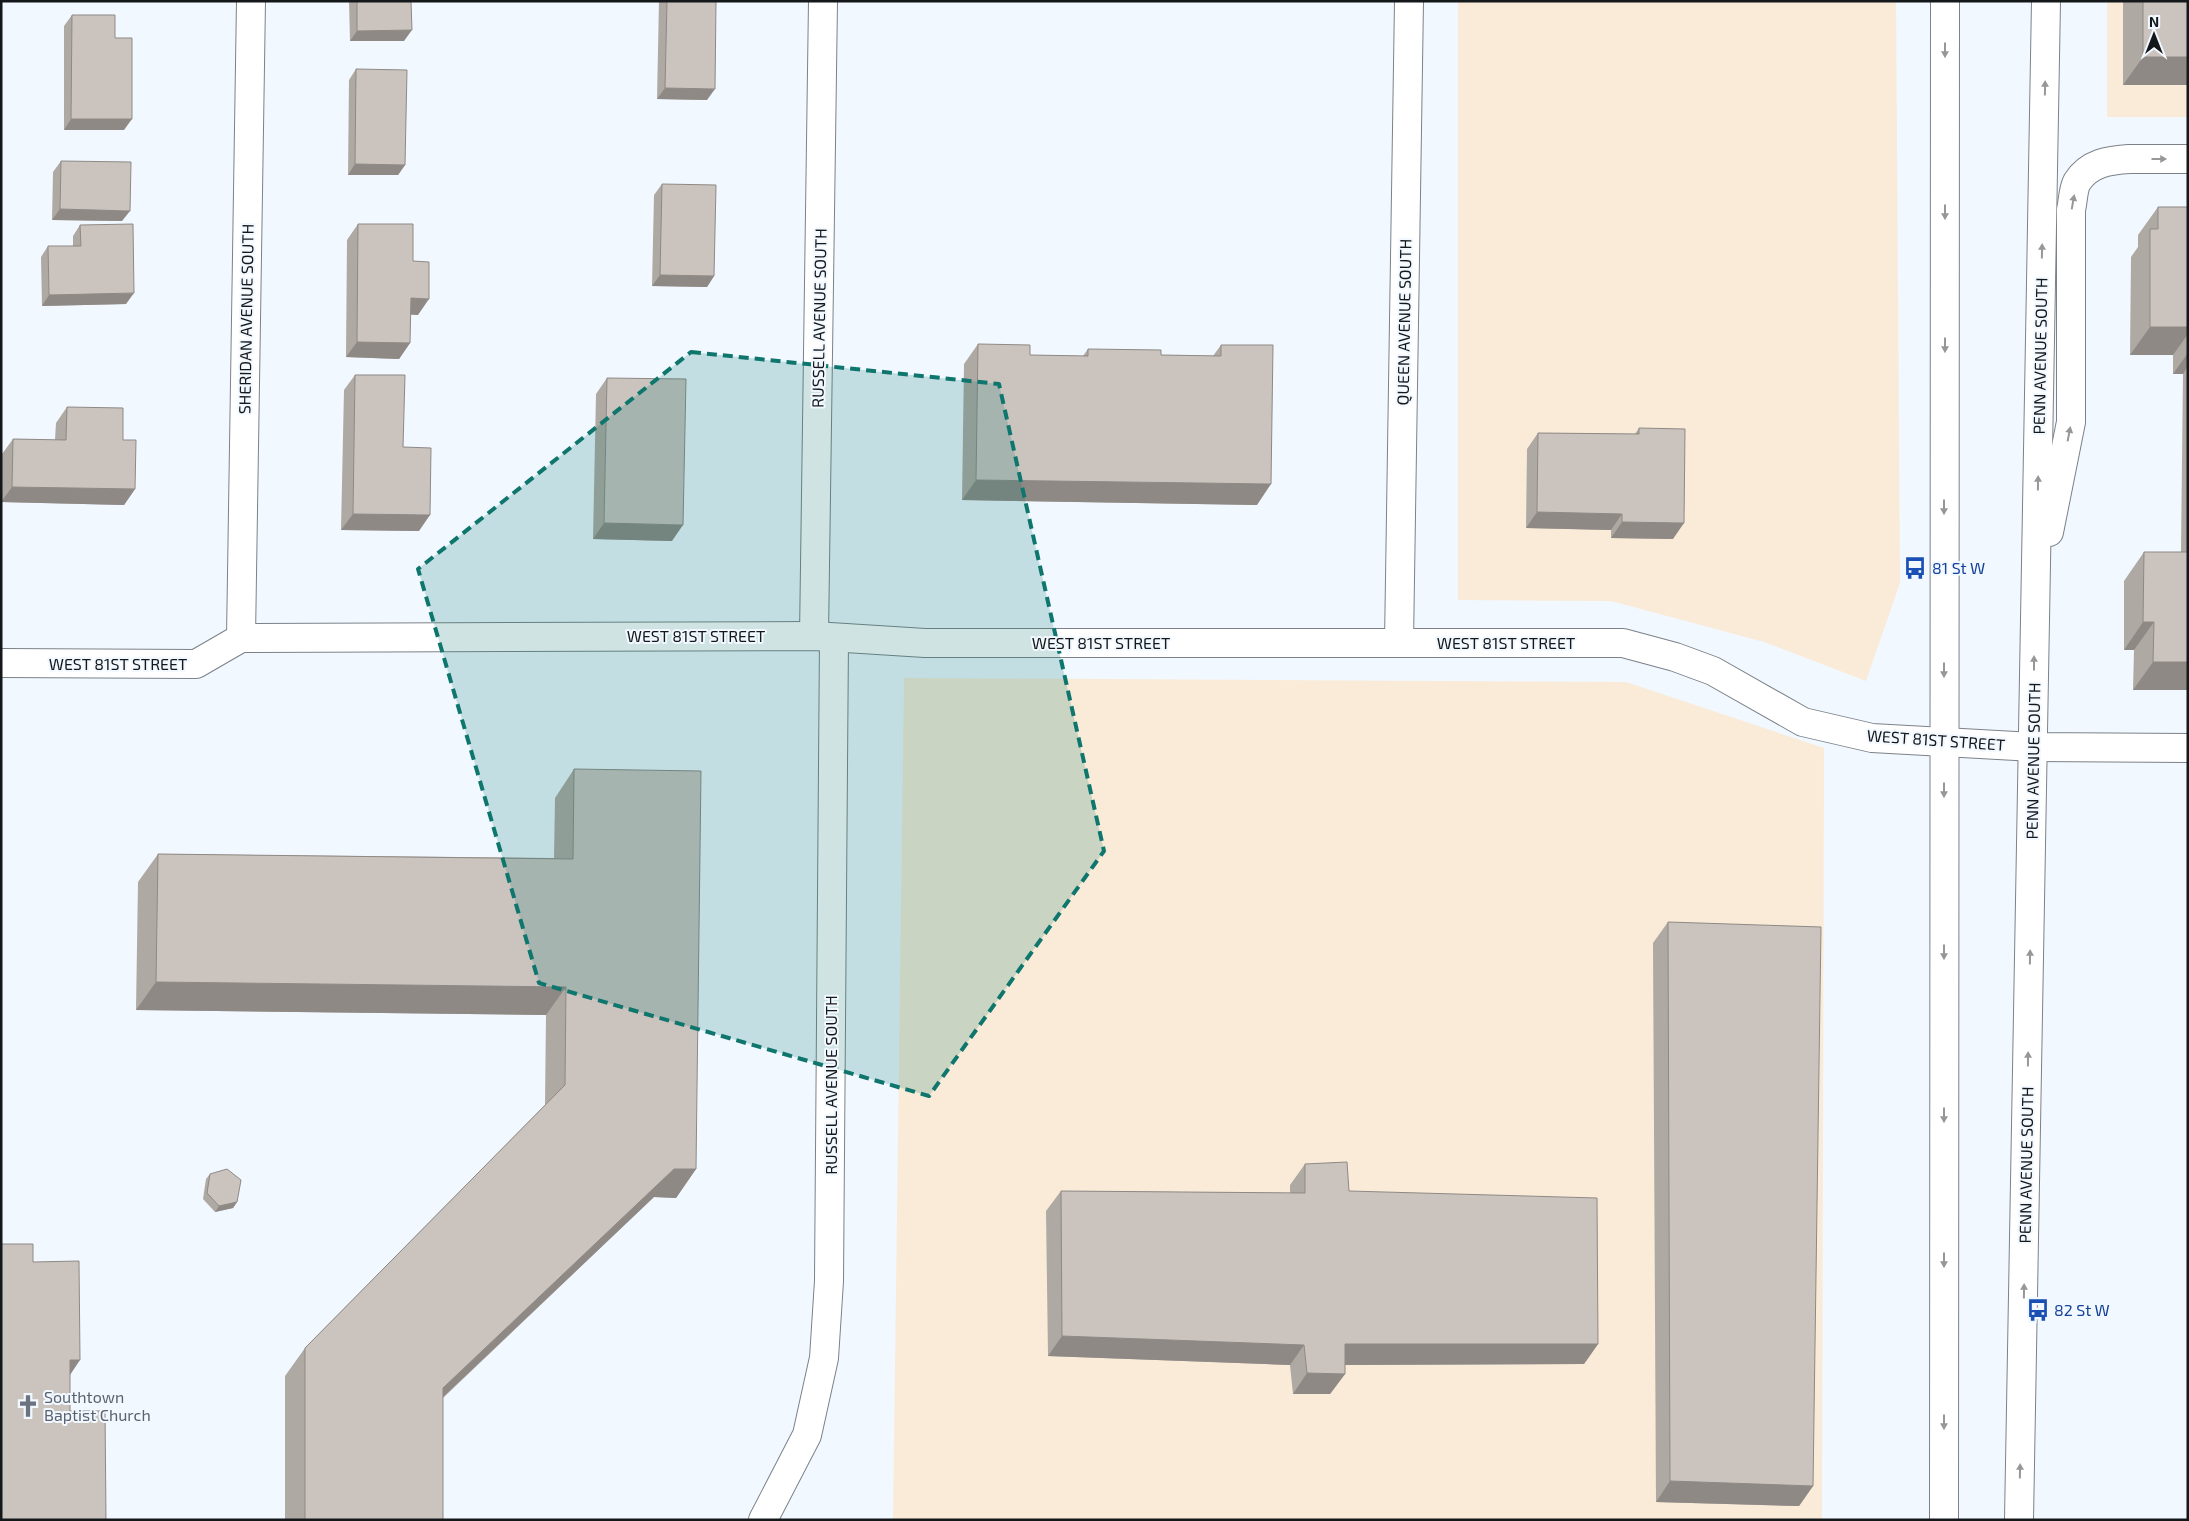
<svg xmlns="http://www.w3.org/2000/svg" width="2189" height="1521" font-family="'Exo 2',sans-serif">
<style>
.commercial{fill:#f9ebd7}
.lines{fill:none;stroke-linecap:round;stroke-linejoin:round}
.street-casing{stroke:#7c8288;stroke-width:30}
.secondary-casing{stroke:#7c8288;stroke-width:30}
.street{stroke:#fff;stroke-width:28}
.secondary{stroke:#fff;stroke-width:28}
.wall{fill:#afa9a3}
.shaded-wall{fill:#8e8985}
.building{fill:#cbc4be;stroke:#8e8985}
.oneway{fill:#969798}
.marked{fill:#0f766e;fill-opacity:0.2;stroke:#0f766e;stroke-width:4;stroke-dasharray:10 6;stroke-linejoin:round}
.labels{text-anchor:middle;stroke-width:4;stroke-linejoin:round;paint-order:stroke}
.street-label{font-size:16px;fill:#15181a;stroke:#f1f8ff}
.transit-label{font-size:16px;fill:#164399;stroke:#f1f8ff;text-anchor:start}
.worship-label{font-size:16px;fill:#5b616d;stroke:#f1f8ff;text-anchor:start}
</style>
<rect width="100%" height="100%" fill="#f1f8ff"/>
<g class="commercial">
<polygon points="1458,1 1896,1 1900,583 1866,681 1764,642 1611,601 1458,600"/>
<rect x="2107" y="1" width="81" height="116"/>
<polygon points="904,678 1626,682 1824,748 1822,1520 893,1520"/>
</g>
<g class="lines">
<defs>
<g id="street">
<polyline points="2130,159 2188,159"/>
<polyline points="814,636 823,1"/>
<polyline points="241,638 251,1"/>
<polyline points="1399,643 1409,1"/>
<polyline points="1,663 196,664 241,638 814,636 925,643 1623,643 1675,657 1713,671 1803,722 1872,738 2034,747 2188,748"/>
<polyline points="763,1520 807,1435 824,1358 829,1281 834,638"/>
</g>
<g id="secondary">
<path d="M2049 532 2071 422V210C2073 202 2073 189 2077 182 2089 163 2109 160 2130 159"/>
<polyline points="1944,1520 1945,1"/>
<polyline points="2019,1520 2046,1"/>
</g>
</defs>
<use href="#street" class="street-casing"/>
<use href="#secondary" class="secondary-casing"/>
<use href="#street" class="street"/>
<use href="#secondary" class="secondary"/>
</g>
<g class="wall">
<polygon points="349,1 411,1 404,41 350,41"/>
<polygon points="659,1 716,1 707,100 657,99"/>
<rect x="2123" y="1" width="65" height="84"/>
<polygon points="72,15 115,38 124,130 64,130 64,26"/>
<polygon points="356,69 405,165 398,175 348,175 349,80"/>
<polygon points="61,161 122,221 52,220 53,172"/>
<polygon points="662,184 714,276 707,287 652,286 654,195"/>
<polygon points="2158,207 2188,207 2188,690 2133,690 2134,650 2124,650 2124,581 2144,552 2181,552 2181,551 2183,374 2173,374 2173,355 2130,355 2131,257 2138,247 2138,235"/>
<polygon points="358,224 413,261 418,315 410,314 410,343 399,359 346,357 347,240"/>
<polygon points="80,225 126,304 42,306 41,257 48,246 73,246 73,236"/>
<polygon points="978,344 1030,355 1083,356 1088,349 1161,355 1213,356 1221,345 1257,505 962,500 964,364"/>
<polygon points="355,375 403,447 419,531 341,530 344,390"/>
<polygon points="607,378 672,541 593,539 596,394"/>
<polygon points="67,407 123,440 135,489 124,505 1,502 2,454 13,439 55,440 56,423"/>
<polygon points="1639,428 1673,539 1611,538 1611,530 1526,528 1527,449 1538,433 1635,434"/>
<polygon points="574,769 696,1169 676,1198 654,1197 443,1398 443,1520 285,1520 285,1376 305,1348 545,1105 546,1015 136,1010 138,882 158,854 554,858 555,798"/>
<polygon points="1668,922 1813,1486 1799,1506 1656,1502 1653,943"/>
<polygon points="1305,1164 1349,1191 1598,1344 1584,1364 1345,1365 1345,1374 1330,1394 1293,1394 1290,1365 1048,1356 1046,1211 1061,1191 1290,1193 1290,1185"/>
<polygon points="210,1174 237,1202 233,1208 215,1212 203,1199 206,1179"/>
</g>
<g class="shaded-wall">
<polygon points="412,30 404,41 350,41 357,31"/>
<polygon points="2143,57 2188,57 2188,85 2123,85"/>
<polygon points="665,88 715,89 707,100 657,99"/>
<polygon points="71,119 132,119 124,130 64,130"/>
<polygon points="355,164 405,165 398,175 348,175"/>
<polygon points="60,209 130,211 122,221 52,220"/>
<polygon points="660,275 714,276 707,287 652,286"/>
<polygon points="134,293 126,304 42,306 49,295"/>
<polygon points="411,298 429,299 418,315 399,314"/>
<polygon points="2150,327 2188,327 2188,334 2173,355 2130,355"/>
<polygon points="357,342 410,343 399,359 346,357"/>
<polygon points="2188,353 2188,366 2183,374 2173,374"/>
<polygon points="976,480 1271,484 1257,505 962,500"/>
<polygon points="12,487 135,489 124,505 1,502"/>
<polygon points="1537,512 1622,514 1611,530 1526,528"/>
<polygon points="353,514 430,515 419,531 341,530"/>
<polygon points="1622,522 1684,523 1673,539 1611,538"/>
<polygon points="604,523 683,525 672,541 593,539"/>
<polygon points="2143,622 2154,622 2134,650 2124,650"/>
<polygon points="2153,662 2188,662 2188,690 2133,690"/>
<polygon points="156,982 566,987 546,1015 136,1010"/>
<polygon points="674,1169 696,1169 676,1198 654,1197 423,1416 443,1388"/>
<polygon points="237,1202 233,1208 215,1212 219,1206"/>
<polygon points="1062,1336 1304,1345 1290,1365 1048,1356"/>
<polygon points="1345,1344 1598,1344 1584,1364 1330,1365"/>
<polygon points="70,1360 80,1360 66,1381"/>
<polygon points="1307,1373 1345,1374 1330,1394 1293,1394"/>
<polygon points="1670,1481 1813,1486 1799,1506 1656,1502"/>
</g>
<g class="building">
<polygon points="357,1 411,1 412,30 357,31"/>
<polygon points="667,1 716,1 715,89 665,88"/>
<rect x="2143" y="1" width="45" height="56"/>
<polygon points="72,15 115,15 115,38 132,38 132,119 71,119"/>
<polygon points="356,69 407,70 405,165 355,164"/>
<polygon points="61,161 131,162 130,211 60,209"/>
<polygon points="662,184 716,185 714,276 660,275"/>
<polygon points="2158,207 2188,207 2188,327 2150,327 2150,229 2158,229"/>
<polygon points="133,224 134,293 49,295 48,246 81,246 80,225"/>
<polygon points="358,224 413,224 413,261 429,262 429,299 411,298 410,343 357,342"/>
<polygon points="978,344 1030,345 1030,355 1088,356 1088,349 1161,350 1161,355 1221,356 1221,345 1273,345 1271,484 976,480"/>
<polygon points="355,375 405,375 403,447 431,448 430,515 353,514"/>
<polygon points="607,378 686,379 683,525 604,523"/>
<polygon points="67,407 123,408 123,440 136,440 135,489 12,487 13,439 66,440"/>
<polygon points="1639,428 1685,429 1684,523 1622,522 1622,514 1537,512 1538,433 1639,434"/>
<polygon points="2144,552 2188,552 2188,662 2153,662 2154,622 2143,622"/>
<polygon points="574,769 701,771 696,1169 674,1169 443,1388 443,1520 305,1520 305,1348 565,1085 566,987 156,982 158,854 573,859"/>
<polygon points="1668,922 1821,927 1813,1486 1670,1481"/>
<polygon points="1347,1162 1349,1191 1597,1198 1598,1344 1345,1344 1345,1374 1307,1373 1304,1345 1062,1336 1061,1191 1305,1193 1305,1164"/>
<polygon points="227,1169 241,1180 237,1202 219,1206 207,1193 210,1174"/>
<polygon points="1,1244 33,1244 33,1262 79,1261 80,1360 70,1360 70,1411 105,1411 106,1520 1,1520"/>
</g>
<defs><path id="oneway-solid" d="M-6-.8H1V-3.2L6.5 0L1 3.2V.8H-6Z" transform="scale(1.25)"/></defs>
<g class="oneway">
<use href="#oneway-solid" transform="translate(1945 50) rotate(90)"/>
<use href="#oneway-solid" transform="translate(2045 88) rotate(-89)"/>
<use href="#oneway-solid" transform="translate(2159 159)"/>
<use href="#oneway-solid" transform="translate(2073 202) rotate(-80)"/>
<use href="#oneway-solid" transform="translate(1945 212) rotate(90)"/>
<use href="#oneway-solid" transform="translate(2042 251) rotate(-89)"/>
<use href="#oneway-solid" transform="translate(1945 345) rotate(90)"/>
<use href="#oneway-solid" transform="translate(2069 434) rotate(-79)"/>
<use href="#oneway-solid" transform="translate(2038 483) rotate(-89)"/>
<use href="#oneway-solid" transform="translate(1944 507) rotate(90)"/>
<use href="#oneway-solid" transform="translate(2034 663) rotate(-90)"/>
<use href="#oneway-solid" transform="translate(1944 670) rotate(90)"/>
<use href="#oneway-solid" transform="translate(1944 790) rotate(90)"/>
<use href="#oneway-solid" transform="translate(1944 952) rotate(90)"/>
<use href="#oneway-solid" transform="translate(2030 957) rotate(-89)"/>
<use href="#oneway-solid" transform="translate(2028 1059) rotate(-89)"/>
<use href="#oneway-solid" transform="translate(1944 1115) rotate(90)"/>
<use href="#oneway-solid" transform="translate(1944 1260) rotate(90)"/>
<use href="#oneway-solid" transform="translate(2024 1291) rotate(-89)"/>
<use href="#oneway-solid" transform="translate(1944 1422) rotate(90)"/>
<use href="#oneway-solid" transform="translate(2020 1471) rotate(-89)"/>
</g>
<path class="marked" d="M691 352 999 384 1104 851 929 1096 539 983 418 569Z"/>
<defs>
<symbol id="bus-bare" viewBox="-9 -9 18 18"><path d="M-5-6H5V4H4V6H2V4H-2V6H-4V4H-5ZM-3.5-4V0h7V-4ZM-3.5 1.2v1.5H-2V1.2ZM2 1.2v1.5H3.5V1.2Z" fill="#1a4fb4" stroke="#f1f8ff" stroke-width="2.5" paint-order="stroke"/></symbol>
<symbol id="church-bare" viewBox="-9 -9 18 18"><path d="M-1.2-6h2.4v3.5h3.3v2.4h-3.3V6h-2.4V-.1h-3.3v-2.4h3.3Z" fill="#6b7280" stroke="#f1f8ff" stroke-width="2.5" paint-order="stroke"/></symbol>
</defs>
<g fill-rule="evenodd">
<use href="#bus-bare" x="1899" y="552" width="32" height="32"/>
<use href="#bus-bare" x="2022" y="1294" width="32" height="32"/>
<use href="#church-bare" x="12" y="1390" width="32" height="32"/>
</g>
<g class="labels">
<g class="street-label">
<text transform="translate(819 318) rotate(-89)" y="6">RUSSELL AVENUE SOUTH</text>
<text transform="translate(246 319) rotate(-89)" y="6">SHERIDAN AVENUE SOUTH</text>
<text transform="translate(1404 322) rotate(-89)" y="6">QUEEN AVENUE SOUTH</text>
<text transform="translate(2040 356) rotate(-89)" y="6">PENN AVENUE SOUTH</text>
<text x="696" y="642">WEST 81ST STREET</text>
<text x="1101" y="649">WEST 81ST STREET</text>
<text x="1506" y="649">WEST 81ST STREET</text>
<text x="118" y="670">WEST 81ST STREET</text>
<text transform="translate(1936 740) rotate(4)" y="6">WEST 81ST STREET</text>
<text transform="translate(2033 761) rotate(-89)" y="6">PENN AVENUE SOUTH</text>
<text transform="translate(831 1085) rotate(-90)" y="6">RUSSELL AVENUE SOUTH</text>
<text transform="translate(2026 1165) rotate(-89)" y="6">PENN AVENUE SOUTH</text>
</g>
<g class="transit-label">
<text x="1932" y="574">81 St W</text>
<text x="2054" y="1316">82 St W</text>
</g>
<g class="worship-label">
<text x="44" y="1403">Southtown<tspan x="44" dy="18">Baptist Church</tspan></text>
</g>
</g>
<rect width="2189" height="1521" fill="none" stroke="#15181a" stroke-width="5"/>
<g transform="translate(2154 35)" stroke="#f1f8ff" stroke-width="4" paint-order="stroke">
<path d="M0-4L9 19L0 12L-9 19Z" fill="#15181a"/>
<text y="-8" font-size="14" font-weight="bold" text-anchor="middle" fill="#15181a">N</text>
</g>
</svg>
